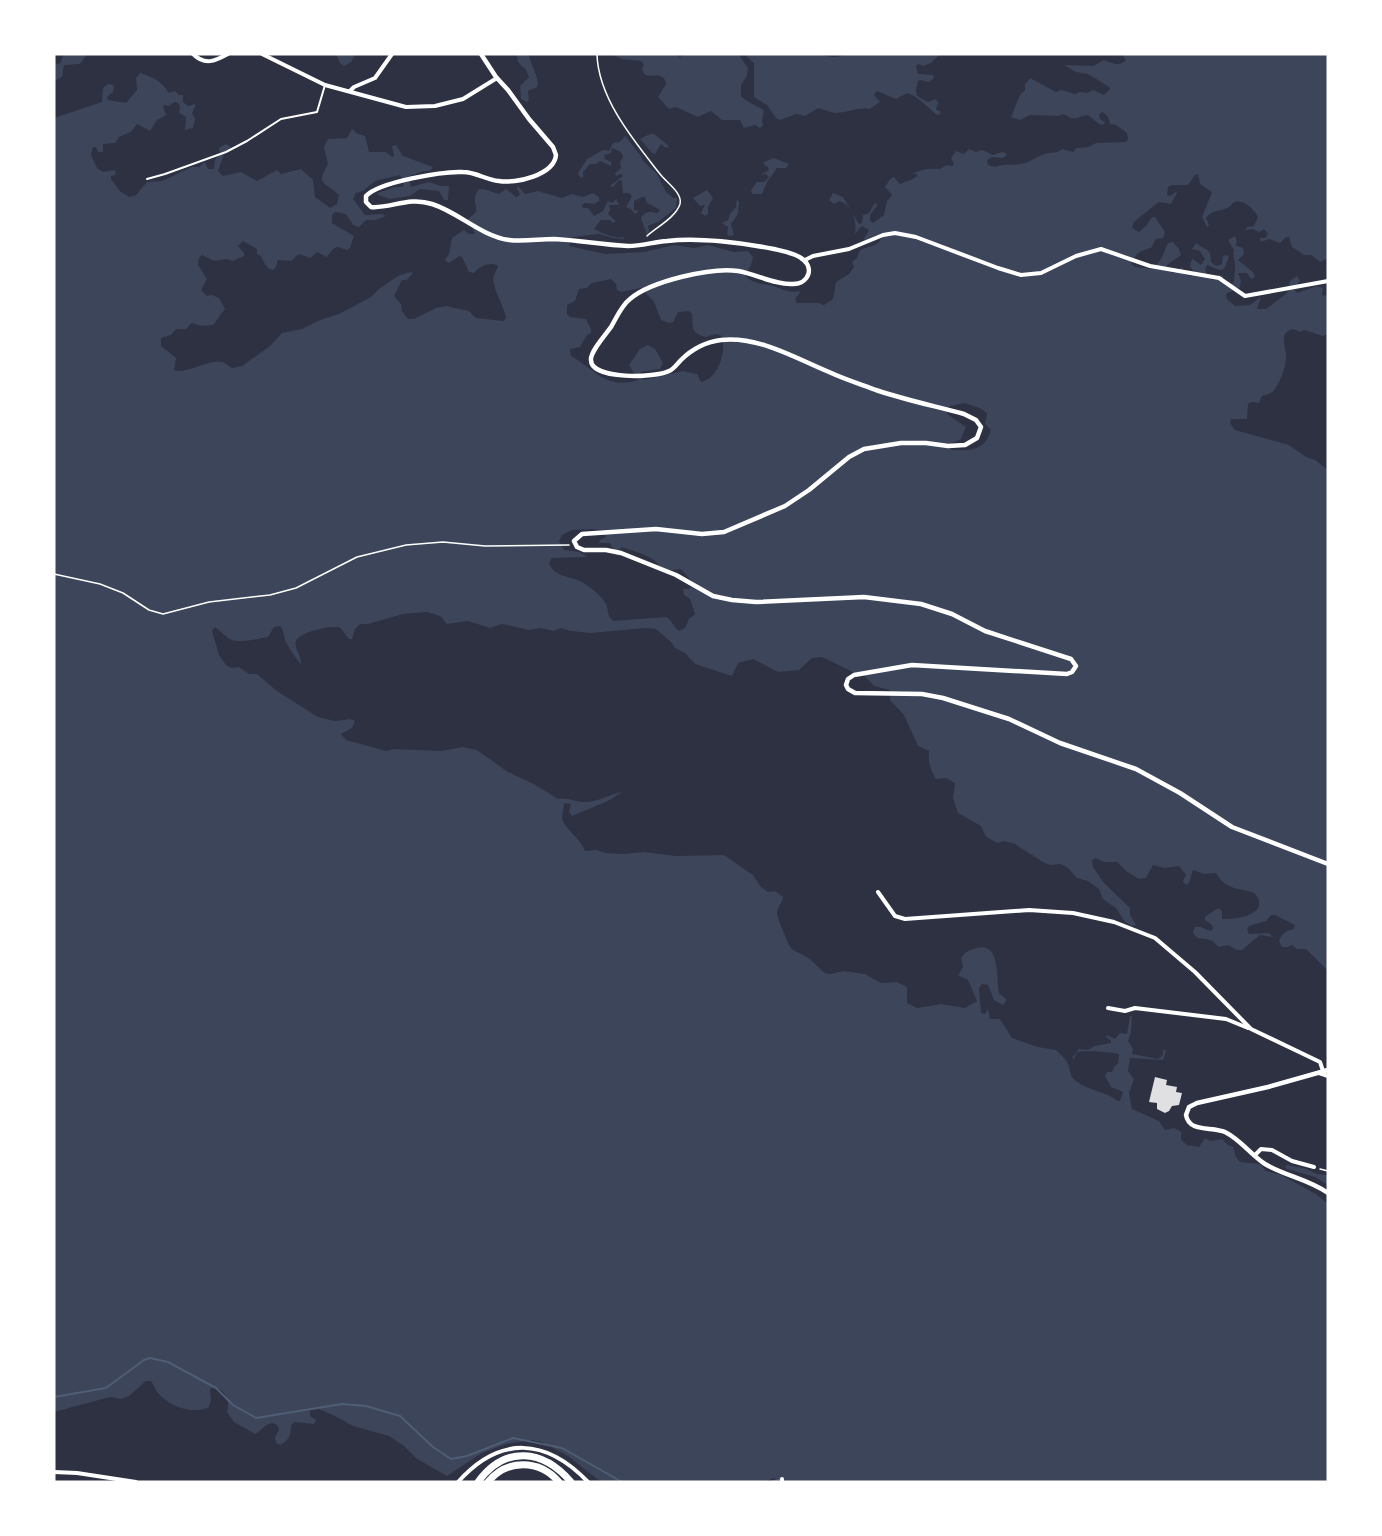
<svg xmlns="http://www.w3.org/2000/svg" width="1382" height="1536" font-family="'Varela Round',sans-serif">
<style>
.green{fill:#3c4559;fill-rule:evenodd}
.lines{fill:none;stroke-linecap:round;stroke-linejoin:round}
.stream{stroke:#4f5d75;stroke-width:2}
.building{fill:#e0e0e3}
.path{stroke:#fff;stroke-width:1.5}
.service{stroke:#fff;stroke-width:2}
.minor{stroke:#fff;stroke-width:4}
.tertiary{stroke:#fff;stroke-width:4.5}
.trunk{stroke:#fff;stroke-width:7}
.motorway{stroke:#fff;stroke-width:7}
</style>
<rect width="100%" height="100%" fill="#2d3142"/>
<g class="green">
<polygon points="63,54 87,54 80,64 64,65 62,77 54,81 54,61 57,64 61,63"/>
<polygon points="336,54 353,54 354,57 351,62 344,66 340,63"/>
<path d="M517 54H529C530 66 540 76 537 87L528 91 529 100 527 102 521 99 520 86 529 77 526 70 518 62Z"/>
<path d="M611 54H675L680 57 685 54 739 55 748 68 747 76 741 85V96C747 103 758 105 764 111L762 120 763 125 760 128 755 125 744 128 740 120H722L711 111 698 117 676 107 669 109 658 97 666 84 664 78C657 73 650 78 644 74L642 69 644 65 641 61 622 59Z"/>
<path d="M744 54H822C828 58 840 58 845 54H940L931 63 923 66 919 64 916 66 918 74 933 75 934 78 929 82 920 80 918 81 916 90 917 96 928 102 936 99 938 103 936 110 940 111V114L937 115C928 108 918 96 907 93L896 99 877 91 874 95 880 102 870 109C859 107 849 112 837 113 830 113 824 109 818 108L805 116 796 114 780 120 776 118 767 105 754 97V63Z"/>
<path d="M1121 54H1328V258L1320 262 1311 255H1304L1292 247 1289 237H1286L1280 243 1269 239 1261 242 1260 238H1265L1268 234 1264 229 1259 232 1253 229 1246 230 1247 227 1254 226 1258 217C1255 210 1244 199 1235 202 1230 204 1233 205 1227 208 1219 212 1213 209 1206 218L1209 225 1207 227 1202 217 1212 192 1200 184 1198 174 1195 175 1188 185H1172L1168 187 1167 195 1170 196 1177 191V193L1171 204 1159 202 1156 204 1134 222 1132 228 1139 232 1146 226 1152 217H1155L1165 232 1163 238 1156 239 1151 248C1142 250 1135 253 1131 264L1135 267 1153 269 1161 259 1168 243 1173 242 1179 249 1181 255 1167 265V271L1174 273 1182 267 1186 275 1192 276 1195 272 1190 267 1191 261 1193 259 1201 265 1205 259 1200 251 1192 249 1196 243C1206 251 1211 247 1211 262L1216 266 1222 264 1223 256 1226 255 1229 257 1224 269 1219 270 1207 265 1205 270 1209 278 1213 280 1219 275 1223 276 1224 282 1230 285 1234 282C1234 277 1235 273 1235 268 1236 261 1232 257 1234 250L1228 240 1235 236 1237 242 1235 245 1243 248 1244 254 1238 260 1253 272 1255 277 1251 279 1247 273H1238L1241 280 1240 287 1226 294 1227 299 1235 306 1250 305 1261 297 1257 309H1266L1287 293 1290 281 1297 276 1300 281 1294 289 1297 293 1317 286 1323 288 1322 295 1328 296V334L1323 336 1304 330 1300 332 1293 329C1277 333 1287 348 1286 358 1286 366 1279 388 1271 393 1269 394 1265 395 1262 396L1259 403 1252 402 1248 404 1247 419H1231L1230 423 1235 430 1289 445 1306 457 1315 460 1328 470V971L1306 949H1297L1292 945 1288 947H1282L1279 941C1282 933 1286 931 1294 929L1295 925 1275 915H1271L1266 921 1249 926 1247 929 1249 934 1269 933 1273 937 1260 935 1242 950H1237L1228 945 1219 947C1216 945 1214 942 1212 941 1203 936 1198 943 1193 932L1195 927H1201L1210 931 1213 929 1212 925 1205 920V917L1218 908 1222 911V919C1235 920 1270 915 1256 895 1251 887 1228 895 1216 873L1204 874 1193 870 1189 883 1186 885 1183 881 1186 875 1179 866 1164 868 1153 865 1146 878 1139 879 1126 871 1117 862H1104L1096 858 1092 860 1093 867 1104 883 1130 908V915L1136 925 1132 926 1125 922 1116 908 1103 899 1099 889 1088 881 1077 878 1068 868 1061 864 1050 865 1043 862 1015 844 1004 841 998 843 986 837 981 826 958 813 953 798 955 783 946 778 936 779C930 770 928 762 929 751L918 746 904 715 890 700V690L874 686 864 675 855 673 822 657 812 658 799 670 778 672 753 659 738 663 732 676 695 664 685 653 675 648 671 642 656 629 645 628 590 633 571 631 561 628 553 631 541 628 529 630 502 624 490 628 468 621 447 624 440 616 427 612 403 614 368 624H360L355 629 352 639H349C346 636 343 630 340 628 332 624 298 633 296 641 294 649 302 656 301 664 298 662 290 649 287 644 283 638 285 631 280 626L274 627 268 637C257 639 242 643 232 640 226 638 221 631 215 627L212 631 219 655 226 665 231 668 239 667 249 674H257L277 691 318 717 335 721 350 719 355 721 352 728 341 734 346 740 386 751 394 749 441 751 463 747 477 750 508 772 534 784 558 799C567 797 577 803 588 802 600 801 610 794 622 792L608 801 572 816 569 812 571 804 564 803C564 806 562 817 562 818 564 829 581 838 585 851L596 850 606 853 622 854 644 852 676 856 724 855 753 875 761 887 768 892 775 891 783 897C782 904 777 907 777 914 777 917 789 946 791 948 795 952 799 952 803 955 812 959 817 967 825 973L830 974 844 971 865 974 881 983 897 982 907 987V1003L917 1008 941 1004 965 1008 977 1001 968 980 958 975 963 967 961 958C966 951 969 950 977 948 1001 942 996 979 999 993L1007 1000 1003 1005 994 1000 988 985 982 984 979 988 981 1013 985 1014 988 1009 990 1019H1000L1012 1038 1038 1047 1056 1050C1060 1054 1066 1059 1068 1064 1071 1071 1069 1076 1076 1081 1088 1091 1106 1091 1118 1101H1120L1123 1092 1111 1087 1105 1076 1107 1072H1112L1114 1067 1118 1063 1119 1054C1111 1052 1086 1050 1077 1052L1074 1059 1072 1058 1079 1049 1088 1050 1094 1046 1111 1043V1041L1106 1037 1107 1035 1115 1039 1120 1033 1127 1034 1130 1016H1132L1131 1032 1128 1041 1133 1049 1132 1054 1158 1059 1162 1056 1164 1049 1166 1051 1163 1060 1130 1058 1128 1071 1134 1079 1129 1093 1132 1109 1159 1121 1165 1130 1174 1128C1186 1133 1179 1133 1182 1141L1187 1145 1199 1147 1205 1138 1211 1141 1222 1139 1228 1145 1233 1147 1236 1157 1240 1162 1260 1164 1266 1171 1281 1175 1316 1194 1328 1204V1482H786L773 1478 765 1482H601L568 1456 542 1442 532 1440 506 1444 482 1453 447 1476 417 1459 404 1446 389 1436 353 1426 333 1415 316 1408 310 1410V1416L316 1420 314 1424 294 1422 291 1425C291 1435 289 1441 280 1445L276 1443 275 1437 279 1430 277 1425C268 1419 263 1430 255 1434L234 1422 227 1412C230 1399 227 1393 215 1387L210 1389 211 1400 209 1407C194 1415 170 1407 159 1394 155 1390 154 1385 151 1381H146L129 1396 121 1399 110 1397 54 1412V118L102 102 103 88 108 84 113 85 114 87 113 92 107 97 108 100 126 103 137 90 136 78 140 73C153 77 162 81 169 93L175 91 179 95H183V102L188 106 195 104V107L192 113 195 119 193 128 185 130 186 117 179 113 180 106 178 103 174 102 169 106 165 105 163 106 166 115 157 120 150 131 137 124 131 132 119 137 115 143 103 144V152H98L96 147H93L91 155 97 168 103 172 115 170 116 175 111 176V179L120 191 129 197 136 195 147 182 162 181 192 167H199L205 162 208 169H214L215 160 220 153 219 148 226 144 230 146 231 150 224 154 218 171 223 176 241 172 257 181 277 170 281 174 301 169 313 180 315 197 330 208 337 204 339 195C325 181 315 187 328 164L324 147 328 139 347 138 352 129 358 134 365 136 369 152H386L392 157 394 156 392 146 396 145 403 156 433 167 430 171H424L409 176 411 187 429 182 441 186H449L448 200H444L439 191 420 189 410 196 390 199 378 195 377 193 395 187H403L404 181 400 175 375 181 363 191 356 193 353 199 365 215 382 214 386 216 376 220H366L359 227 353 225 346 214 335 212 332 215V223L354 236 350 248 347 250 338 247 334 248 327 257 317 252 310 258 299 254 291 261 278 260 276 267 273 270C266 269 264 262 261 256L257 254V249L243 241 238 246 244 253V256L233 261 226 259 214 261 202 255 199 258 198 265 207 279 201 290 207 296 212 295 219 298 225 309 213 325 202 326 192 323 186 329H176L171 335 161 338V346L176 358 174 370C184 375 211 358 223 362 226 364 229 366 232 368L242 366 270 346 282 333 302 329 320 320 339 314 371 297 379 289 398 276 410 272 413 273 407 280H402L394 296 401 304 402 311 408 319H414L436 308 446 306 469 311 476 318 503 321 506 318C505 307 490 285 494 275 495 272 497 270 498 266 491 261 479 266 474 273L469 272 462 257 459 256 449 263 445 260 449 254 452 238 464 230 469 234H475L468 219 476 212C477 201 471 201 479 189H483L499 194 506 189 516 197 520 195 517 188 518 186 525 194 538 191 562 198 572 194 583 197 593 193 599 197V201L594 204 585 203 582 205 583 208H588L594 216 603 211 608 201 612 203 616 199 619 205H609L610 210 608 214 616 221 613 223 610 220H601L594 229C602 233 615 239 624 237V239L613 238 599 234 572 237 569 246 605 254 644 252 674 245 695 248 708 245 734 252 748 251 753 257 751 265 745 275C752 285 766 283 776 287 785 290 789 293 799 291L800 293 795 299 797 303H818L824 305 833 299 836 282 849 274 854 267 852 262 857 258 859 252C865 245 875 249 881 239L877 235 865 240 864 238 869 230 862 226 855 234C857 222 853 206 840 201L834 204 829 200 833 193 843 197 859 224 862 223 863 215 869 213 874 204 877 203V206L870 215V221L873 223 884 215 887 201 892 195 885 187 890 179 894 177 900 184C906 181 914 180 918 175L913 173C923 169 929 168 940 169L946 165 952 166 954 164 951 158 956 151 964 154 969 149 976 152 982 150 993 155 1002 152 1006 153V156L1002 158 992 157 987 160 988 165 995 167C1005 163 1010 166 1020 164 1030 163 1038 155 1048 153 1054 152 1056 154 1062 149L1073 152 1076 148 1089 147 1096 143 1126 142 1128 139 1127 133 1116 125 1110 124 1108 117 1103 112 1099 114 1100 119 1105 122 1103 125 1099 124 1088 115C1076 117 1075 122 1064 114L1058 116 1030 115 1020 120 1011 117 1020 95 1025 90V84L1030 78 1056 92 1061 90 1075 94 1080 92 1087 93 1093 90 1104 95 1110 89 1109 87 1088 74 1076 72 1064 65 1093 66 1104 60C1111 63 1120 67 1126 60ZM611 279 616 284 617 290 621 292 641 288 654 302 661 320 669 323 673 322 678 312 689 311 692 314C693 327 690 333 706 337L716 334 722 336C726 352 719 378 701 382L697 374 683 371 644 380 640 372 660 369 663 363 655 349 648 345 640 349 629 365 638 380C605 390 595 369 571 356L570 349 580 347 587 335 591 333V329L586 319 570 317 567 314V305L575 301 579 289 587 288 592 283ZM965 403 982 409 987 414 985 424 991 430C985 450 972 451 952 450L950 449V444L961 439 966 427 947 414V410L950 406ZM591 529 602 530 606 537 600 540 599 543H610L615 553 622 547C632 551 641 552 652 559 658 562 659 569 667 570 672 571 676 569 681 569L694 584 689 589H683L684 595 690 599 695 614 689 619 685 628 679 631C673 627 673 620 666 617L613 621C607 616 609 611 606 604 601 595 589 586 580 581 569 576 554 577 549 563L552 558 587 557 580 552 564 550 559 541 562 535 572 530Z"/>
<polygon points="650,134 654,134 669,146 666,148 661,144 655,154 652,153 640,139"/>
<path d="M625 136 641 156 643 161 657 174 666 192 673 198H677L676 208 658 222 648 226 649 231 647 235 641 218C646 210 650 212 657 213L660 210 647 203 645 197H642L634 201V210L639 211 635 214 631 209 626 207 632 196 629 193H623L622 181 619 180 613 187 610 186 623 176 621 174 616 176 615 173 621 168 620 162 623 157 621 152 612 148 611 153 604 155 605 159 611 162V166L600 161 596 164H590L583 172V178L580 177 578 173 587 159 603 150 609 151 613 143 620 142Z"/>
<polygon points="774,158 789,164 786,168 777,168 767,182 762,194 752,194 751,190 757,182 764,182 769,177 766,174 760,175 769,170 768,167 764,165 764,162"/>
<polygon points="707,190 713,198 708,207 708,214 705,216 701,213 705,205 700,206 693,198"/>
<polygon points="737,199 739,202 738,214 731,224 734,235 729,236 727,234 728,227 722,223 728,220 730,214 736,207"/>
<polygon points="1287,1165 1304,1168 1317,1174 1328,1175 1328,1185 1315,1177 1287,1169 1285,1167"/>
</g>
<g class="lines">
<g class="stream">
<polyline points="54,1397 106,1388 144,1360 150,1358 168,1362 216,1388 233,1405 256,1418 342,1404 366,1406 400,1416 433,1447 451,1459 467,1456 513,1438 562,1448 622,1482"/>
<polyline points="771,1482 782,1479"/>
</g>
</g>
<polygon class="building" points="1155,1077 1167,1080 1166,1085 1177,1087 1176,1092 1182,1093 1179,1105 1172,1106 1169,1111 1165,1113 1157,1109 1157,1103 1149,1102"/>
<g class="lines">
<g class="path">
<path d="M597 54C598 98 634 141 660 174 666 182 683 193 680 204 676 217 657 227 647 236"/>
<polyline points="54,574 100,584 123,593 149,610 163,614 209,602 270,595 296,588 357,557 406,545 443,542 485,546 569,545"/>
<polyline points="1320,1169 1328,1171"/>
</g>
<polyline class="service" points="147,179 165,174 226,152 247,141 281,119 317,112 325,85"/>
<g class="minor">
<path d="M193 54C205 66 215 61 228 54"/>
<polyline points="262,54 325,85 406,107 435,106 463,99 497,78"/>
<polyline points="350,91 354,87 375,78 392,54"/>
<polyline points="805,260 813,256 849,249 883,235 895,233 916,237 998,268 1021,275 1041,273 1076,256 1101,249 1150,266 1219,278 1245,296 1328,281"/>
<polyline points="878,892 895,916 905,919 1029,910 1073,913 1114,922 1155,938 1195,972 1251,1029 1320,1062 1323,1071"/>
<polyline points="1108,1008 1125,1011 1135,1008 1226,1019 1248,1028"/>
<polyline points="1319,1073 1328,1076"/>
<polyline points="1255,1155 1261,1149 1272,1150 1292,1161 1314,1167"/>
<polyline points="54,1472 77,1473 136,1482"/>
<path d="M458 1482C500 1435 546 1438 588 1482"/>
<polyline points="782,1482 782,1479"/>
</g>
<g class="tertiary">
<path d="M481 54 496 77 508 90 529 119 553 147 556 155C554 175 516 184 499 181 486 180 476 172 463 172 443 171 379 182 366 196V202L371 207C390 209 409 196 432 204 458 212 481 236 509 240 523 242 539 239 554 239 579 240 603 245 628 246 641 246 654 242 667 241 698 237 744 243 774 249 783 251 794 253 801 258 815 267 809 284 793 284 775 285 756 274 738 271 712 267 651 281 630 299 621 306 617 317 611 327 606 334 590 352 591 360 591 380 656 378 669 371 674 369 677 364 681 360 692 349 706 342 721 340 759 336 795 358 829 372 844 379 860 384 876 390 905 400 935 406 964 414L976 420 981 427 977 438 965 445 948 446 926 443H901L864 449 849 457 809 490 785 506 724 532 702 534 656 529 582 534 574 541 577 547 584 550H606L621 553 676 575 713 596 732 600 756 602 864 597 921 604 952 614 985 631 1071 659 1076 666 1072 672 1067 674 912 665 854 675 848 679 846 685 848 689 855 693 922 694 943 698 1009 719 1060 743 1136 769 1180 793 1232 827 1328 864"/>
<path d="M1328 1070 1268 1087 1197 1103 1189 1107 1186 1115C1189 1133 1212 1126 1225 1132 1241 1140 1251 1155 1265 1164 1285 1176 1308 1179 1328 1193"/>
</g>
<path class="trunk" d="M478 1482C505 1445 543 1449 571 1482"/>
<path class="motorway" d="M488 1482C507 1459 539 1459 559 1482"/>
</g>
<rect width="1382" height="1536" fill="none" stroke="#ffffff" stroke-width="111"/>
</svg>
